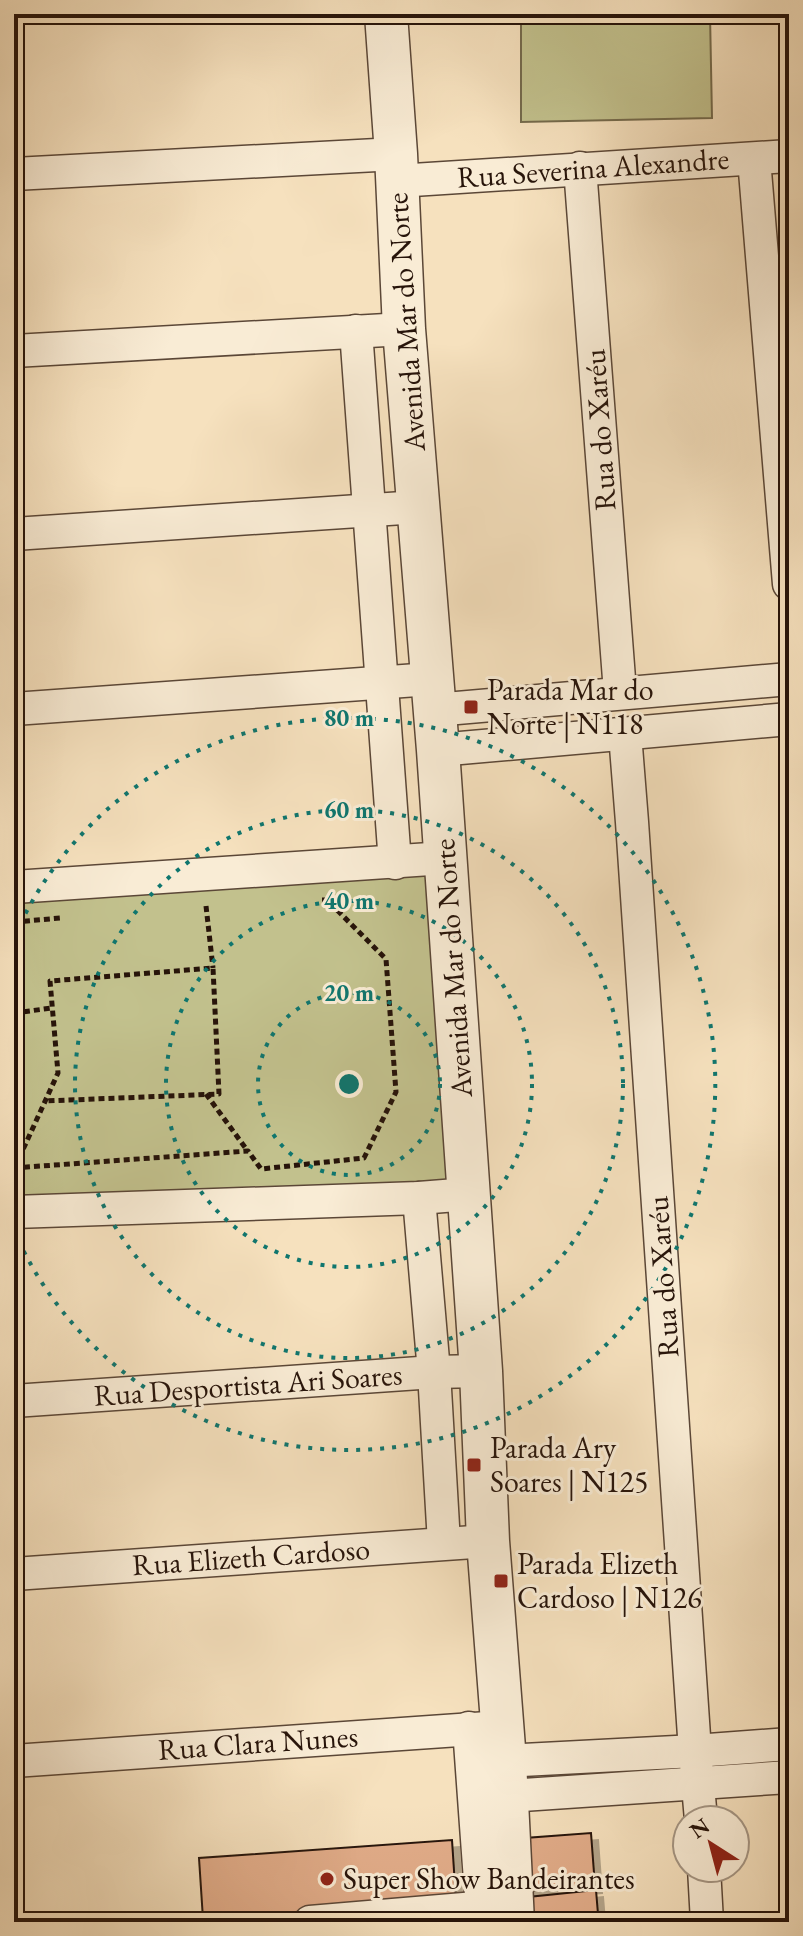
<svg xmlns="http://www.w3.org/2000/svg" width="803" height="1936" font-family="'EB Garamond',serif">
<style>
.green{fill:#c2c18d;stroke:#746a4c;stroke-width:2}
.building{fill:#e1ac89;stroke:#27140a;stroke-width:2;filter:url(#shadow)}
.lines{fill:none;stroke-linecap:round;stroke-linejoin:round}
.minor-casing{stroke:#5b4737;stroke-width:35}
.tertiary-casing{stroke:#5b4737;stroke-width:45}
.path{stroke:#27140a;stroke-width:5;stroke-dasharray:6 4;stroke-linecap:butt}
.minor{stroke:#f9ecd5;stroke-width:32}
.tertiary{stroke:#f9ecd5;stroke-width:42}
.ring{fill:none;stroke:#0f766e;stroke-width:4;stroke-dasharray:4 8}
.poi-dot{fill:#8f2418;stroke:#f9ecd5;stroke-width:3}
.labels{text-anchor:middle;stroke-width:6;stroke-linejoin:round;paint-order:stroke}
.street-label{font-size:30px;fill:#27140a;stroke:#f9ecd5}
.poi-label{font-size:30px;fill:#27140a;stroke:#f9ecd5;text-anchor:start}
.centre{fill:#0f766e;stroke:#f9ecd5;stroke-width:4}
.ring-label{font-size:24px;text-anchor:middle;font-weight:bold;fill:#0f766e;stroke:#f9ecd5;stroke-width:6;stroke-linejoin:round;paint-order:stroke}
</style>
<defs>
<filter id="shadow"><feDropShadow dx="7" dy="7" stdDeviation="0" flood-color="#0004"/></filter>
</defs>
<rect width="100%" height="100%" fill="#f6e1be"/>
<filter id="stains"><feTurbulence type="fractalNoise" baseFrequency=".0025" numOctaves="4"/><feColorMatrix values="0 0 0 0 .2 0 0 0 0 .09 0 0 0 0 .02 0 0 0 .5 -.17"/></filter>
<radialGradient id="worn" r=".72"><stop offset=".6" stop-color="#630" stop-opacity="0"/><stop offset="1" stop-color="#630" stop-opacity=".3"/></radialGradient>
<g class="green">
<polygon points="577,14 710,14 712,118 521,122 521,18"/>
<polygon points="446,873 459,1195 14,1212 14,891"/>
</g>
<g class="building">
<polygon points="591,1833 595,1886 527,1891 525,1838"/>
<polygon points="452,1840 456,1901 203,1919 199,1858"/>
<polygon points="596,1890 598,1914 530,1920 528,1897"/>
<polygon points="598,1914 599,1922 530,1922 530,1920"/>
</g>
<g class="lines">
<defs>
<g id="minor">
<polyline points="754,159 789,584"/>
<polyline points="580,168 620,692"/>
<polyline points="14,174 396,154"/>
<polyline points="397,181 789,156"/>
<polyline points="356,331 395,863"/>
<polyline points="14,351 404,329"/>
<polyline points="14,534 418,507"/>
<polyline points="14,709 431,679"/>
<polyline points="434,710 789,679"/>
<polyline points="625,734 632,822 695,1751 701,1820"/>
<polyline points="438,750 789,719"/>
<polyline points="14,887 445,858"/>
<polyline points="419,1198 434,1372 444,1543"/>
<polyline points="14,1212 419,1198 469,1194"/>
<polyline points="14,1401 434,1372 481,1371"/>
<polyline points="14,1574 488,1541"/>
<polyline points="469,1728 483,1922"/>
<polyline points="14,1761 502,1727"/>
<polyline points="505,1761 695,1751 789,1744"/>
<polyline points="507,1796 789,1777"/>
<polyline points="704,1868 707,1922"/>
<polyline points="310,1922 512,1905"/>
</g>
<polyline id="tertiary" points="386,14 396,154 404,329 438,750 481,1371 488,1541 505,1761 513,1922"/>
</defs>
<use href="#minor" class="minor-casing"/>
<use href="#tertiary" class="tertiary-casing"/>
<g class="path">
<polyline points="206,906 213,968"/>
<polyline points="14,922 61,918"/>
<polyline points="14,1013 52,1008"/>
<polyline points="206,1094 247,1150"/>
<polyline points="15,1167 58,1073 50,981 213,968 219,1094 45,1101"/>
<polyline points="14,1168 248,1151 261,1169 364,1158 396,1092 386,959 327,900 322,900"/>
</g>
<use href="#minor" class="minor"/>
<use href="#tertiary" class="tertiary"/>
</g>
<g class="ring">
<circle cx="349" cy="1084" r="91"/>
<circle cx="349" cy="1084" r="183"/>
<circle cx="349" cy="1084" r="274"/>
<path d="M15 935A366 366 0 1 1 15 1233"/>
</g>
<g class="poi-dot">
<rect x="463" y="699" width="16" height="16" rx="4"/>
<rect x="466" y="1457" width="16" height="16" rx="4"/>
<rect x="493" y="1573" width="16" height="16" rx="4"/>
<circle cx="327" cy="1879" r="8"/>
</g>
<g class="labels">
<g class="street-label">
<text transform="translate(593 168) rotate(-4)" y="10">Rua Severina Alexandre</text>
<text transform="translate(406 322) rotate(-94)" y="10">Avenida Mar do Norte</text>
<text transform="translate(600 430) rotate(-94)" y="10">Rua do Xaréu</text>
<text transform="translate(453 968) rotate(-94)" y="10">Avenida Mar do Norte</text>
<text transform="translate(663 1277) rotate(-94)" y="10">Rua do Xaréu</text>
<text transform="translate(248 1385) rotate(-4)" y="10">Rua Desportista Ari Soares</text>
<text transform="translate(251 1557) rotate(-4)" y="10">Rua Elizeth Cardoso</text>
<text transform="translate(258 1743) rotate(-4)" y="10">Rua Clara Nunes</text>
</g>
<g class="poi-label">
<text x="487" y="700">Parada Mar do<tspan x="487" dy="34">Norte | N118</tspan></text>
<text x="490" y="1458">Parada Ary<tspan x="490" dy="34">Soares | N125</tspan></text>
<text x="517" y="1574">Parada Elizeth<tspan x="517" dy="34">Cardoso | N126</tspan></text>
<text x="343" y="1889">Super Show Bandeirantes</text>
</g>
</g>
<circle cx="349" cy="1084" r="12" class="centre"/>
<g class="ring-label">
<text x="349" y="726">80 m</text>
<text x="349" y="818">60 m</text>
<text x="349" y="909">40 m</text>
<text x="349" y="1001">20 m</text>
</g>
<rect width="803" height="1936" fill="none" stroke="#f6e1be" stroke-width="48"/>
<rect x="16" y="16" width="771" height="1904" fill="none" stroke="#27140a" stroke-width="4"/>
<rect x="24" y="24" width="755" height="1888" fill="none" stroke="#27140a" stroke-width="2"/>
<g transform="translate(711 1844) rotate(324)"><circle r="38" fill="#f9ecd5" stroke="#a59684" stroke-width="2"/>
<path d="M0-6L14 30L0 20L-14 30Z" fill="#8f2418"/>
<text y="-12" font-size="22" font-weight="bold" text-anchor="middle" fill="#27140a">N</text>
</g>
<rect width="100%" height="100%" filter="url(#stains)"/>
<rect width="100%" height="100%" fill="url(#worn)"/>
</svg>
